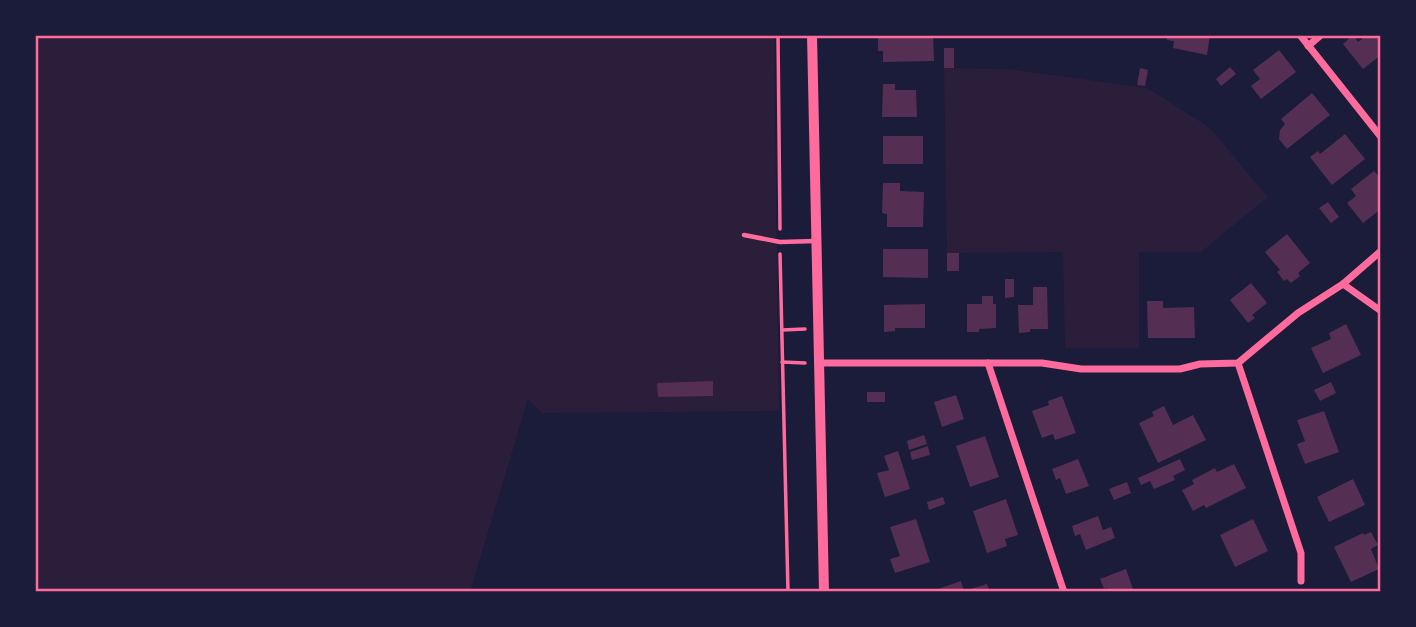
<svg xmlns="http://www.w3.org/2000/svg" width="1416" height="627" font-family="Signika,sans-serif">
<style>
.green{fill:#2a1e3b}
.building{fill:#542f53}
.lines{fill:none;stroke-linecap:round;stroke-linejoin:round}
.path{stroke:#ff6b9d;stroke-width:3.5}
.service{stroke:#ff6b9d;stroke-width:4.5}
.minor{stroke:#ff6b9d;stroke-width:7}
.tertiary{stroke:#ff6b9d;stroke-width:10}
.neatline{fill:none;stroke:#ff6b9d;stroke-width:2.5}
</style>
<rect width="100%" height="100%" fill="#1b1b3a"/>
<g class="green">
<polygon points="35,35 774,35 779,411 542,413 528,399 470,592 35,592"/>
<polygon points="944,68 1008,69 1147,88 1209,127 1268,197 1201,252 1139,252 1139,348 1065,348 1063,252 947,253"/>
</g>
<g class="building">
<polygon points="878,35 933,35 934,61 883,62 883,51 878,51"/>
<polygon points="1168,35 1210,35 1207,55 1173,48 1174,41 1167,40"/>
<polygon points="1353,35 1358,42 1367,35 1381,35 1381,55 1363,69 1343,44"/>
<rect x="944" y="48" width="10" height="20"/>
<polygon points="1279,50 1296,72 1261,99 1251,86 1260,79 1253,70"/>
<polygon points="1230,67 1236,74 1221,86 1216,79"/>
<polygon points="1140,68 1148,70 1145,86 1137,85"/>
<polygon points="883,84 895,84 895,90 916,90 917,117 882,117"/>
<polygon points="1312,93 1330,115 1287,149 1279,139 1280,130 1285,124 1281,119"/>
<polygon points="1345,134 1365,159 1332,185 1310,157 1318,151 1320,154"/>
<rect x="883" y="136" width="40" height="28"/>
<polygon points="1374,171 1381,179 1381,209 1363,223 1347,203 1356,196 1351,189"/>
<polygon points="883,183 900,183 900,191 924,192 923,227 887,227 887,214 882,213"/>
<polygon points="1328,202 1339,217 1331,223 1319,208"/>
<polygon points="1287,234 1310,263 1298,273 1300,276 1291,283 1287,279 1284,281 1277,272 1280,270 1265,252"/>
<polygon points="883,249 928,249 928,278 883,277"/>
<rect x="947" y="253" width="12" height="18"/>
<polygon points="1005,279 1014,279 1014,297 1005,298"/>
<polygon points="1251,283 1267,303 1252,315 1255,318 1248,323 1230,300"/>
<polygon points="1033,287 1047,287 1048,329 1030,329 1030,332 1019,333 1018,305 1033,305"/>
<polygon points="982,296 993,296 993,304 996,304 996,328 979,329 979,332 967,332 967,304 982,304"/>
<polygon points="1147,301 1163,301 1163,308 1194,307 1195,338 1148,338"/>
<polygon points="925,304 925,328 895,328 895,331 884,332 884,305"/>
<polygon points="1346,324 1361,355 1323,373 1311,348 1331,339 1329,333"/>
<polygon points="713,381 713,396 658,397 657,383"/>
<polygon points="1331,382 1336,393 1320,401 1314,390"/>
<rect x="867" y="392" width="18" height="10"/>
<polygon points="956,395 964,419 942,427 934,402"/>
<polygon points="1062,396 1076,433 1055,440 1053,434 1042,438 1032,411 1049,405 1048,401"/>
<polygon points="1164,406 1173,425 1193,415 1206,440 1158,463 1139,423 1154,416 1152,412"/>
<polygon points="1324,411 1339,452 1305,464 1297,444 1305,441 1297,420"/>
<polygon points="924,435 927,444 909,450 907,441"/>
<polygon points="985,436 999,477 970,487 956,446"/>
<polygon points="928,446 930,455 912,460 910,452"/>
<polygon points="898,451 910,489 885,497 877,473 889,470 884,456"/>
<polygon points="1078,459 1089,486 1066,494 1060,478 1056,480 1052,469"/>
<polygon points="1180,459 1185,470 1173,476 1175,480 1154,489 1150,481 1141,485 1138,478"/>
<polygon points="1234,464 1246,488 1206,508 1204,505 1193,511 1182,490 1194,484 1192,480 1215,468 1217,472"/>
<polygon points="1353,479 1365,505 1329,522 1317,497"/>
<polygon points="1127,482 1131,493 1114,500 1109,489"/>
<polygon points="943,497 945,504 929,510 927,502"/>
<polygon points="1006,499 1018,535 1005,539 1007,546 987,553 973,511"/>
<polygon points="1098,516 1103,530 1111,527 1115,538 1086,550 1080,534 1075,536 1072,526"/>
<polygon points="916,519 930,562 895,573 890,559 900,556 890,527"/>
<polygon points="1253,519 1268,551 1235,567 1220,535"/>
<polygon points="1371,532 1378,545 1371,549 1379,569 1351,582 1334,547 1363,533 1364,535"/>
<polygon points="1126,569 1134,592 1109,592 1107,588 1104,589 1100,579"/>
<polygon points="961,581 964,591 987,584 990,592 939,592 938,589"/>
</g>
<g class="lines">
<g class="path">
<polyline points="778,35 780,229"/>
<polyline points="780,254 788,592"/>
<polyline points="782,330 805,329"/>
<polyline points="782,362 805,363"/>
</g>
<polyline class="service" points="744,235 780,242 816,241"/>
<g class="minor">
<polyline points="1300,35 1381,137"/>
<polyline points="1308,46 1321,35"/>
<polyline points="1343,284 1381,311"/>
<polyline points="818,363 1042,363 1081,369 1180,369 1200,364 1238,363 1298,313 1343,284 1381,251"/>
<polyline points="988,363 1064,592"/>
<polyline points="1238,363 1301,553 1301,581"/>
</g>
<polyline class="tertiary" points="812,35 824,592"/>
</g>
<rect width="1416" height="627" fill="none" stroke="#1b1b3a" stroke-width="74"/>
<rect x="37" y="37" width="1342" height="553" class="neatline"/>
</svg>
